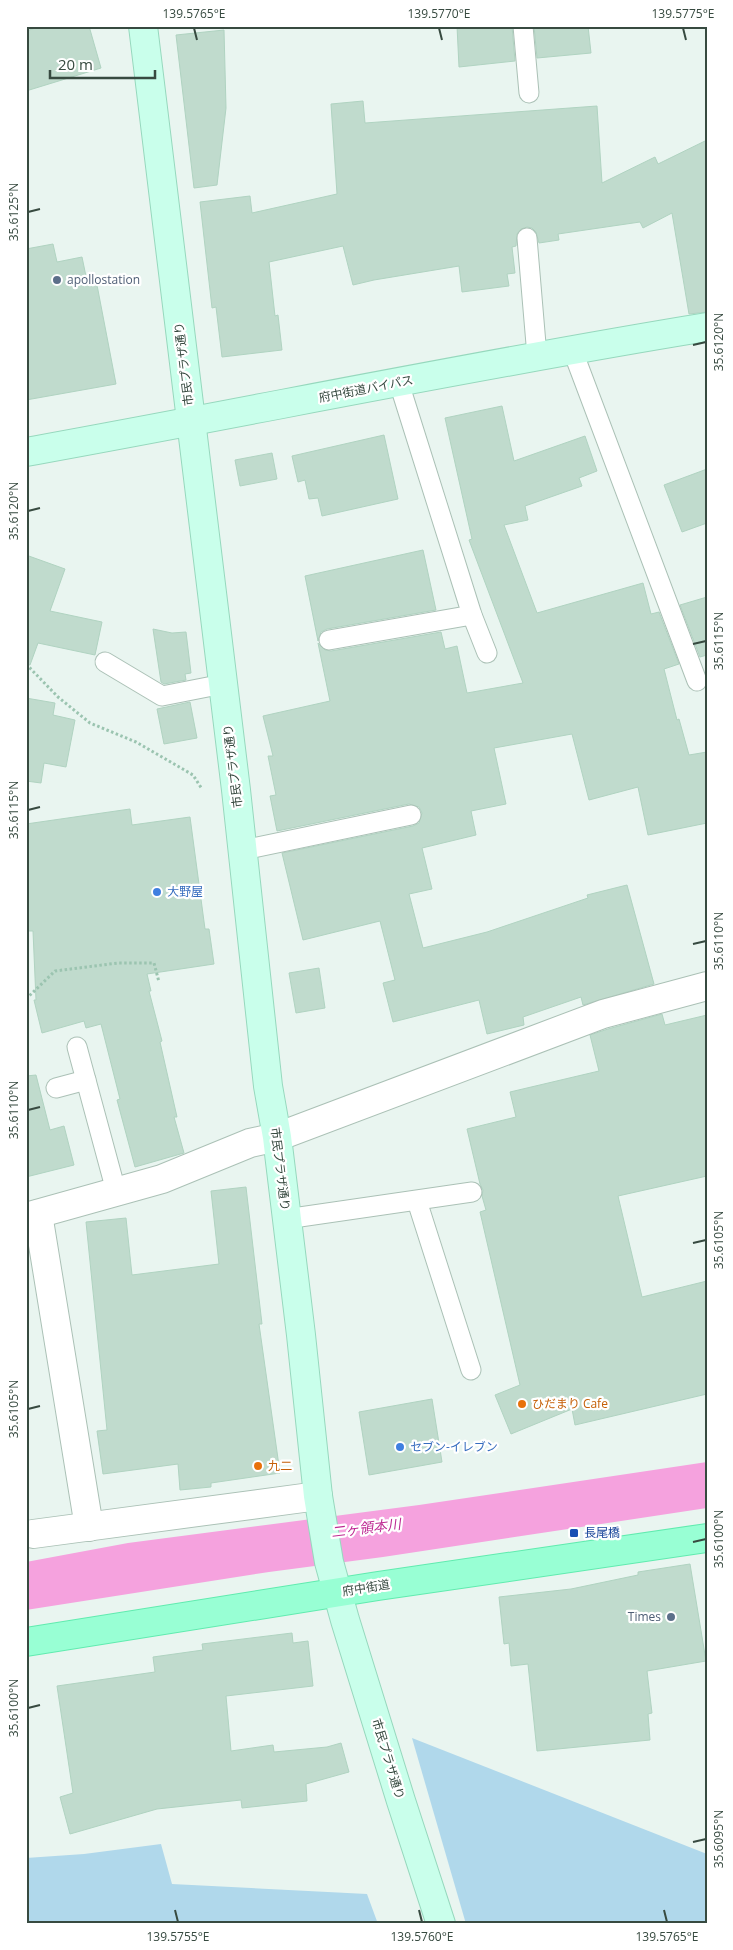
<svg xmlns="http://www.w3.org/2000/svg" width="733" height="1950" font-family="'Open Sans','Noto Sans JP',sans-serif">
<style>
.green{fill:#b0d8eb}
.water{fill:#f5a2de}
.building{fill:#c0dbcd;stroke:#b0d3c1}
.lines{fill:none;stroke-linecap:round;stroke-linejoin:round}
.lane-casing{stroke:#abc1b6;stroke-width:21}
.street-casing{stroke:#abc1b6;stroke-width:30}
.secondary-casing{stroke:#96d8bd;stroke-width:30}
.primary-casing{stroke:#61ebaf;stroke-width:30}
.path{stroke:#9bc4b0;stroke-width:3;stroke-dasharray:2.5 2.5;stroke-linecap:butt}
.lane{stroke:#fff;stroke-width:19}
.street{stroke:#fff;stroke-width:28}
.secondary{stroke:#c9ffeb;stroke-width:28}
.primary{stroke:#98ffd4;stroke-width:28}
.ticks{fill:none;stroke:#374a40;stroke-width:2}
.service-dot{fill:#5c6f8a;stroke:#fff;stroke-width:2}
.shop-dot{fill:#3f7fe0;stroke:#fff;stroke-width:2}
.food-dot{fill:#e8710a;stroke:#fff;stroke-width:2}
.transit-dot{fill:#1a4fb4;stroke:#fff;stroke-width:2}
.labels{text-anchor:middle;stroke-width:4.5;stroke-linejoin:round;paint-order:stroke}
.service-label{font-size:12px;fill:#4e5e75;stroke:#fff;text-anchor:start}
.street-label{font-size:12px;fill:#374a40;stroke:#fff}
.shop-label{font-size:12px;fill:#366cbe;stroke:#fff;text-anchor:start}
.food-label{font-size:12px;fill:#c56008;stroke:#fff;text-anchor:start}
.transit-label{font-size:12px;fill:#164399;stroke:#fff;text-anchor:start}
.water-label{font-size:14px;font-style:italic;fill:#bd2892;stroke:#fff}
.neatline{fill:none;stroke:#374a40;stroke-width:2}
.ticks-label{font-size:12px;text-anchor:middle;fill:#374a40}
</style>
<rect width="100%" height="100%" fill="#e9f5f0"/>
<g class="green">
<polygon points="412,1738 707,1854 707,1924 466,1924"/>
<polygon points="161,1844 172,1884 367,1894 378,1924 26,1924 26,1858 84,1854"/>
</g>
<polygon class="water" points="707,1462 707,1508 383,1557 269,1572 26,1610 26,1562 128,1543 419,1505"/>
<g class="building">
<polygon points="42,26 89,26 101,68 26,91 26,31"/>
<polygon points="457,26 512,26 515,61 459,67"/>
<polygon points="534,26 588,26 591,53 537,58"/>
<polygon points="224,30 226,108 217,185 194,188 176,35"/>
<polygon points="363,101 365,123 597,106 602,183 655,157 658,164 707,140 707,312 689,314 672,213 643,228 640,222 558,234 559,240 539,243 536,232 532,228 527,227 521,229 517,234 516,246 512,247 515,273 507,274 509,286 462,292 459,266 374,280 353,285 343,246 269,262 275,316 278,315 282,350 222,357 216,307 212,308 200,202 250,196 252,213 337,194 331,104"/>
<polygon points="53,244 57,262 82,257 88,286 97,285 116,384 26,400 26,249"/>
<polygon points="502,406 514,461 585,436 597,471 579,478 582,486 525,506 528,520 504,525 537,613 643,583 651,614 659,612 679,664 664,669 677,720 679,719 689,755 707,752 707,823 648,835 638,787 589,800 572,734 494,748 506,804 471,811 476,835 422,848 432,889 409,894 423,948 487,932 588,898 587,895 627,885 654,984 583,1005 581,997 523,1017 524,1025 487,1034 479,1000 393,1022 383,983 395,980 380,921 303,940 282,853 413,826 419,823 422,813 419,807 409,804 277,831 270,796 276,795 268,756 273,756 263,716 330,701 318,643 325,650 331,651 441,632 445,649 457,646 467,693 523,683 469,540 472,539 445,418"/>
<polygon points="384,435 398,499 322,516 318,498 309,499 305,480 298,482 292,456"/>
<polygon points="272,453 277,479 240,486 235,460"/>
<polygon points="707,469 707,523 682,532 664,485"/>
<polygon points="423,550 436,610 327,629 321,632 318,641 305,576"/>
<polygon points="26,555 65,569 50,611 102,622 95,655 38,643 30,665 26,664"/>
<polygon points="707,597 707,655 700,657 680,605"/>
<polygon points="153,629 172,633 186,632 191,673 185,674 186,680 164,684 161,682"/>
<polygon points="26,698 55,703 53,715 75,720 66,767 44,763 41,783 26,781"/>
<polygon points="190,702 197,738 164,744 157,709"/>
<polygon points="130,809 132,825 190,817 205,929 209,929 214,964 147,974 151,991 149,991 162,1041 160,1042 177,1117 174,1117 184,1153 135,1167 117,1100 120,1099 101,1024 86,1028 84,1021 42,1033 34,1000 36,1000 33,931 26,931 26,824"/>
<polygon points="319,968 325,1008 296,1013 289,973"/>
<polygon points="662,1014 665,1025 707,1015 707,1176 618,1196 642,1297 707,1281 707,1394 575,1425 572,1409 511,1434 495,1395 520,1385 480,1212 486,1210 482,1196 483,1190 480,1184 467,1129 516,1117 510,1092 599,1071 590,1035 608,1029"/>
<polygon points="36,1075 50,1130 64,1126 74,1165 26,1177 26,1076"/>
<polygon points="246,1187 262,1324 259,1324 280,1473 211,1483 211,1487 180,1490 178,1464 103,1474 97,1431 107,1430 86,1222 126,1218 132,1275 219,1264 211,1191"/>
<polygon points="432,1399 442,1462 369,1475 359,1412"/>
<polygon points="690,1564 706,1661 647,1671 652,1713 648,1714 650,1740 537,1751 528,1664 511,1666 509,1643 504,1644 499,1597 571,1589 638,1575 638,1572"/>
<polygon points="292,1633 293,1643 308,1641 313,1686 226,1696 231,1751 273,1745 274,1752 327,1747 341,1743 349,1772 306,1784 307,1801 242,1808 241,1800 157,1809 70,1834 60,1797 73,1793 57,1686 155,1672 153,1657 203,1650 202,1644"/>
</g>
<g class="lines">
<defs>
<g id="lane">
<polyline points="523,26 529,93"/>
<polyline points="527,238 537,356"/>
<polyline points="572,349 697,681"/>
<polyline points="399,383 472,615 487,653"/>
<polyline points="329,640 472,615"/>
<polyline points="105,662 162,696 223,684"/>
<polyline points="243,850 411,815"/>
<polyline points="77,1047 116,1191"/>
<polyline points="56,1088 86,1080"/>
<polyline points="417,1201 471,1370"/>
<polyline points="286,1219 472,1192"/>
</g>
<g id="street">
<polyline points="38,1214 89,1527"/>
<polyline points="26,1217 162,1179 250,1143 277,1137 603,1014 707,986"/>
<polyline points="33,1534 318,1496"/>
</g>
<g id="secondary">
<polyline points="143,26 236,790 268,1086 277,1137 301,1335 318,1496 329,1562 345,1620 401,1801 441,1924"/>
<path d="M26 452C253 411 479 364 707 327"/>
</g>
<polyline id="primary" points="26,1642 378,1586 707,1538"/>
</defs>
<use href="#lane" class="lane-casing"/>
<use href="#street" class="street-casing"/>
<use href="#secondary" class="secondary-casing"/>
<use href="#primary" class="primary-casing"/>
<g class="path">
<polyline points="26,664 58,697 90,723 136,742 193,775 202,789"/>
<polyline points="26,999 55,971 118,963 154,963 159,982"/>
</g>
<use href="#lane" class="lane"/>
<use href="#street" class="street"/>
<use href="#secondary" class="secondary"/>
<use href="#primary" class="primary"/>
</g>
<path class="ticks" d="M194 28 197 40M439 28 442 40M683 28 686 40M28 212 40 209M693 345 706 342M28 511 40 508M693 644 706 641M28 810 40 807M693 944 706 941M28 1110 40 1107M693 1243 706 1240M28 1409 40 1406M693 1542 706 1539M28 1708 40 1705M693 1842 706 1839M175 1910 178 1922M419 1910 422 1922M664 1910 667 1922"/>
<g class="service-dot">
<circle cx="57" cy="280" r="5"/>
<circle cx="671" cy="1617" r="5"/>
</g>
<g class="shop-dot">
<circle cx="157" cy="892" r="5"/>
<circle cx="400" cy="1447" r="5"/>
</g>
<g class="food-dot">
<circle cx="522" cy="1404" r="5"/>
<circle cx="258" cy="1466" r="5"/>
</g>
<rect class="transit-dot" x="569" y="1528" width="10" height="10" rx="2.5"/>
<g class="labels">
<g class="service-label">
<text x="67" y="284">apollostation</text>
<text x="661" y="1621" text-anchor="end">Times</text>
</g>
<g class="street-label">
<text transform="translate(184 364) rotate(-97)" y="4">市民プラザ通り</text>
<text transform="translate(366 389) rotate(-11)" y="4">府中街道バイパス</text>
<text transform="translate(233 766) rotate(-97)" y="4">市民プラザ通り</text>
<text transform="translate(280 1169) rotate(83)" y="4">市民プラザ通り</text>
<text transform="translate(366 1588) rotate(-9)" y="4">府中街道</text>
<text transform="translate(388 1759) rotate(73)" y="4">市民プラザ通り</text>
</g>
<g class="shop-label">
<text x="167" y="896">大野屋</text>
<text x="410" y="1451">セブン-イレブン</text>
</g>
<g class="food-label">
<text x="532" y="1408">ひだまり Cafe</text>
<text x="268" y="1470">九二</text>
</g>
<g class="transit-label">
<text x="584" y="1537">長尾橋</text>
</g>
<g class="water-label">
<text transform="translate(366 1528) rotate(-7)" y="5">二ヶ領本川</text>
</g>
</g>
<rect width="733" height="1950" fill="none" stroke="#ffffff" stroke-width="55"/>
<path d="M50 70v8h105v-8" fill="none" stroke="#374a40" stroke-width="2.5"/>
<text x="58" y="70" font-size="15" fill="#374a40" stroke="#ffffff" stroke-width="4" paint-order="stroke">20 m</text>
<rect x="28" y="28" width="678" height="1894" class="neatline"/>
<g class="ticks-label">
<text x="194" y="18">139.5765°E</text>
<text x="439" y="18">139.5770°E</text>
<text x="683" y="18">139.5775°E</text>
<text transform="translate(14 212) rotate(-90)" y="4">35.6125°N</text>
<text transform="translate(719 342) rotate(-90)" y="4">35.6120°N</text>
<text transform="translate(14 511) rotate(-90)" y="4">35.6120°N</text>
<text transform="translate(719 641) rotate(-90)" y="4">35.6115°N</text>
<text transform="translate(14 810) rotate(-90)" y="4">35.6115°N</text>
<text transform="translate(719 941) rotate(-90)" y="4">35.6110°N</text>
<text transform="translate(14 1110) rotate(-90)" y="4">35.6110°N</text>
<text transform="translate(719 1240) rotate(-90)" y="4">35.6105°N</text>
<text transform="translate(14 1409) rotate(-90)" y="4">35.6105°N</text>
<text transform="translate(719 1539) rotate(-90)" y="4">35.6100°N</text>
<text transform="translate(14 1708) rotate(-90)" y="4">35.6100°N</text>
<text transform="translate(719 1839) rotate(-90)" y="4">35.6095°N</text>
<text x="178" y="1941">139.5755°E</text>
<text x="422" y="1941">139.5760°E</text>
<text x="667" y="1941">139.5765°E</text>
</g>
</svg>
